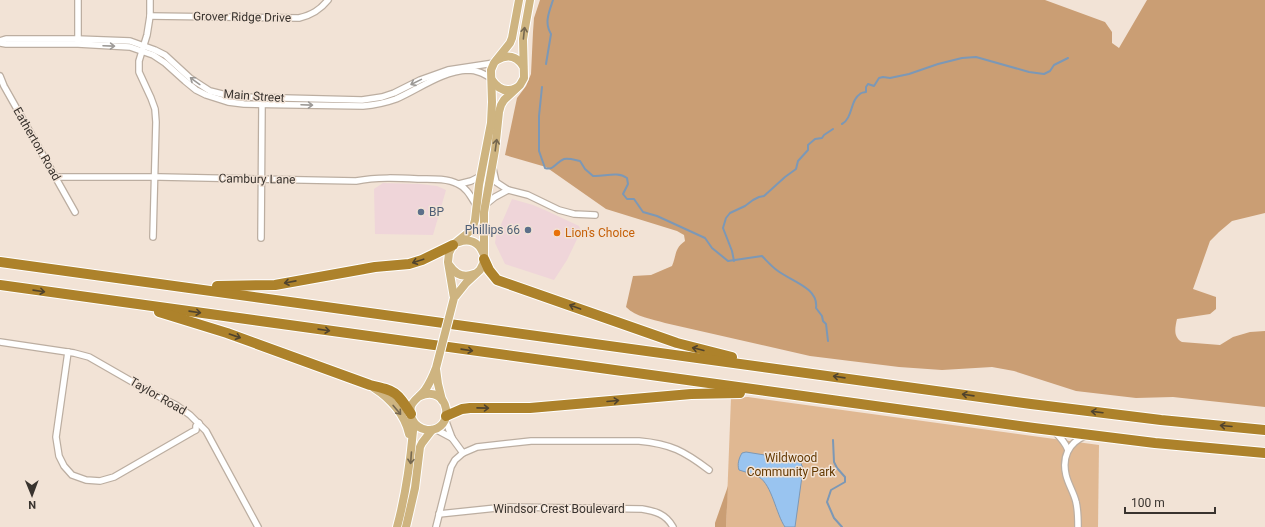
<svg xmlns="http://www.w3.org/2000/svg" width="1265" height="527" font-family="Roboto,sans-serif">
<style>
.commercial{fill:#efd5d9}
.green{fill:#e0b892}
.forest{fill:#ca9e74}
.water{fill:#99c4f0;stroke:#7c98b6}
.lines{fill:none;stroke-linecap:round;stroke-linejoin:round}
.stream{stroke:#7c98b6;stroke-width:2}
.street-casing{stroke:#bcaea1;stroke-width:8}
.primary-casing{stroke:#fff;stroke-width:10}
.highway-casing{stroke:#fff;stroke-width:12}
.street{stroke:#fff;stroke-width:5.5}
.primary{stroke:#ceb480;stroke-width:8}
.highway{stroke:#ad822b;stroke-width:10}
.primary-bridge-casing{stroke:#fff;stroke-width:10;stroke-linecap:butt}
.primary-bridge{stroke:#ceb480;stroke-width:8}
.oneway{stroke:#75674f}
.oneway2{stroke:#9c9996}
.oneway3{stroke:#50432d}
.service-dot{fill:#5c6f8a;stroke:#f2e3d6;stroke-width:1.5}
.food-dot{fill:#e8710a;stroke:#f2e3d6;stroke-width:1.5}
.labels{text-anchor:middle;stroke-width:3;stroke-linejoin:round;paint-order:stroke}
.street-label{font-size:12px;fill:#39332e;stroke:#f2e3d6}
.service-label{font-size:12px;fill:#4e5e75;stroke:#f2e3d6;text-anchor:start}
.food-label{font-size:12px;fill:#c56008;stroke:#f2e3d6;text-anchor:start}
.park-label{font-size:12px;fill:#643902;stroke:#f2e3d6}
</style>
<rect width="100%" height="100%" fill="#f2e3d6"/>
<g class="commercial">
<polygon points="383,183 420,184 437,186 446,190 433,235 375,234 374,189"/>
<polygon points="512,199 533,205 547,211 579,226 581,231 567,260 554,280 505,264 495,243 496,236"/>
</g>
<polygon class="green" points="748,397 1099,445 1098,527 726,527 731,398"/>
<g class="forest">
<path d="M540 0H1045L1105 22 1112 32V43L1119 48 1147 0H1265V213L1232 221 1219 232 1210 241 1193 289 1216 297V309L1210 314 1177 319C1175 328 1173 337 1182 342L1220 345 1233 337 1250 332 1265 331V407L1173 397 1136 398 1076 391 1014 371 992 367 942 370 899 367 810 356 665 323C652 319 636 317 626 307L633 276 651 275 672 266C677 254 674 249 685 241L684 235 677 231 606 209 546 167 505 155 517 98 526 86 531 74 533 32 534 18Z"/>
<polygon points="728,486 726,527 715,527 715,523"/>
</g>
<path class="water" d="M746 452 796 460 801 463 803 469 795 527H785C776 514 772 485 759 477 754 474 745 472 739 470 737 464 739 458 742 453Z"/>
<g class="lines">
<g class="stream">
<path d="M546 64 551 34C544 23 549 12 553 0"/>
<path d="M542 87 539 116V151L545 168C554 171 556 162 564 159 569 158 575 160 580 161L585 169 593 176C604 177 617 171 627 178L628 184 623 194 627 199H634L643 212 657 216 705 238 712 248 728 261 762 256C767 261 772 267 778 271 791 281 819 288 816 308L822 316 823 321 826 324 828 341"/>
<path d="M842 124C853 118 850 100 860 94 860 93 865 92 866 92V87L868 84 874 86 879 78 883 77 890 78 909 74 938 64 962 58 976 57 1029 72 1044 74 1050 71 1054 65 1068 58"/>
<polyline points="734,261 732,251 723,228 726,218 730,213 745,206 753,200 759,197 764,196 785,177 796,169 798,161 808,150 808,145 815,139 822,138 824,135 833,129"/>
<polyline points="833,440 834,462 837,468 845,477 845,482 831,490 827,502 834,518 842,527"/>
</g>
<defs>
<g id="street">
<polyline points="78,0 78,42"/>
<polyline points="150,0 150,16 147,35 139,61 139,72 151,98 155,109 156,122 153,237"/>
<path d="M150 16 299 18C312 15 320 10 328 0"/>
<polyline points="0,41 6,39 77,39 130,41 155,50 165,55 190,78 210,91 230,96 244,97 362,100 382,97 394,93 420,80 448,70 494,63"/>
<path d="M0 43 6 44H78L130 47 153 55 165 63 185 81 196 90 206 95 228 102 244 104 363 106C375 105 385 103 396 99 419 89 442 71 468 70 477 70 484 74 491 78"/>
<polyline points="0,76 4,86 75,212"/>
<polyline points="493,169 496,182 508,190 528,195 559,210 574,214 595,215"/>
<path d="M55 177H160L356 181C377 177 398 178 418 179 431 179 447 178 458 184 467 188 471 197 476 205"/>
<polyline points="459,184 471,181 481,176"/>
<polyline points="485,205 495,197 508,190"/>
<polyline points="261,238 262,104"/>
<polyline points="0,342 74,353 89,357 150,392 176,405 190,415 206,431 258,527"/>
<polyline points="68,352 56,437 59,456 64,466 72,475 86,480 100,481 114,477 192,432 196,430 196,426 199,423"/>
<polyline points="445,419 452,438 463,453"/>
<polyline points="435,429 452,438"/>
<path d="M1054 431C1060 437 1065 442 1068 450"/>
<path d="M439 514 506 507 642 509C655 511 666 514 673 527"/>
<path d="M436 527 451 467 455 460 463 453 477 447 531 441H639C671 444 684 451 709 470"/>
<path d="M1078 527C1078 519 1078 510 1076 502 1074 493 1068 484 1066 475 1062 458 1068 443 1085 436"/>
</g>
<g id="primary">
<path d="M497 60C507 54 517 56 523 66"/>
<path d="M492 80C498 89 506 93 516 88"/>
<path d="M459 242C469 238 479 242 483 253"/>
<path d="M450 266C456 275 464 278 474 274"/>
<polyline points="454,298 466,283 480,270 484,262 484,212 495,150 499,112 501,105 504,100 520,85 524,78 523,39 530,0"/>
<polyline points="454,298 448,262 449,253 453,245 469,232 473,227 475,220 479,185 491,123 492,102 491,70 494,63 510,43 512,38 519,0"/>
<polyline points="436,369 438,384 442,400"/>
<path d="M374 388C390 398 405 415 409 434"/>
<path d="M412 419C415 425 420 429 427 430 457 432 450 383 420 396"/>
<path d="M397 527C406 494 410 464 413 431 413 422 409 414 411 406 414 399 421 396 425 390 430 383 433 376 436 368"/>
<polyline points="406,527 415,488 420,447 422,443 432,430"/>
</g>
<g id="highway">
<polyline points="484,259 489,270 497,280 677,343 732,357"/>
<polyline points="0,262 1031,404 1161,420 1265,430"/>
<polyline points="0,285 1034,428 1155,443 1265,453"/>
<polyline points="217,286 275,285 375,267 409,264 422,260 453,245"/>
<path d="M159 312 227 333 370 385C396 391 396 391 411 414"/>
<polyline points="446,416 462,409 470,408 530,408 691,394 740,393"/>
</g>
</defs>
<use href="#street" class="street-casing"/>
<use href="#primary" class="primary-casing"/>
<use href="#highway" class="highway-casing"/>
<use href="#street" class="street"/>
<use href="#primary" class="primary"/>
<use href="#highway" class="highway"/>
<defs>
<polyline id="primary-bridge" points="436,368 454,298"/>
</defs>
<use href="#primary-bridge" class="primary-bridge-casing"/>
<use href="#primary-bridge" class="primary-bridge"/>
</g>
<defs><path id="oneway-shaft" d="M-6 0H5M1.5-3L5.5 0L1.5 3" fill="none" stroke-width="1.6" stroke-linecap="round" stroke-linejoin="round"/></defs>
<g class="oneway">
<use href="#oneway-shaft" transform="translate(524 33) rotate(-84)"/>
<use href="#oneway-shaft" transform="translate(496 145) rotate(-82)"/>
<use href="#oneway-shaft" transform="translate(397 410) rotate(50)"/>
<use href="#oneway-shaft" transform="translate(411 458) rotate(94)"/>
</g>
<g class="oneway2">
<use href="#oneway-shaft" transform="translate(109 46) rotate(2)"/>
<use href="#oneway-shaft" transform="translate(195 81) rotate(-144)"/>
<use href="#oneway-shaft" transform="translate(416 82) rotate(154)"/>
<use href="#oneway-shaft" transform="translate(307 105) rotate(2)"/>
</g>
<g class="oneway3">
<use href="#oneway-shaft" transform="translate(418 261) rotate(162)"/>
<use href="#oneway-shaft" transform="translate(290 282) rotate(169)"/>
<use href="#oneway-shaft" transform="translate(39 291) rotate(8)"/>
<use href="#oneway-shaft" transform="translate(575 307) rotate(-160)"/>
<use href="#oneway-shaft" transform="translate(195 312) rotate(8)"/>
<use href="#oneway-shaft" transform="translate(324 330) rotate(8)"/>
<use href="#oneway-shaft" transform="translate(235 336) rotate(19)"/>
<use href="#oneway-shaft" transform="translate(698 349) rotate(-166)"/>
<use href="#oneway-shaft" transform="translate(467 350) rotate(8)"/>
<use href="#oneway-shaft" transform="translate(839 377) rotate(-172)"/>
<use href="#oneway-shaft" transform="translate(968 395) rotate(-172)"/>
<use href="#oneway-shaft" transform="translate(613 401) rotate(-5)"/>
<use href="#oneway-shaft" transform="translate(483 408) rotate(1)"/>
<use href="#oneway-shaft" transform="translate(1097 412) rotate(-173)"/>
<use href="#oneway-shaft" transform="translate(1226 426) rotate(-175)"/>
</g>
<g class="service-dot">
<circle cx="421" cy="212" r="4"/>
<circle cx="528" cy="230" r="4"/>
</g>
<circle class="food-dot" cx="557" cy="233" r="4"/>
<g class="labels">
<g class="street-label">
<text transform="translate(242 17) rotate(1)" y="4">Grover Ridge Drive</text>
<text transform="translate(254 96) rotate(4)" y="4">Main Street</text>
<text transform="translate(37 144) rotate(60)" y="4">Eatherton Road</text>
<text transform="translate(257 179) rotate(1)" y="4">Cambury Lane</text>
<text transform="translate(158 396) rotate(30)" y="4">Taylor Road</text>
<text x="559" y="513">Windsor Crest Boulevard</text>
</g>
<g class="service-label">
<text x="429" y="216">BP</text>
<text x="520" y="234" text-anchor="end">Phillips 66</text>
</g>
<g class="food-label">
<text x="565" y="237">Lion's Choice</text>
</g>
<g class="park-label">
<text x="791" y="462">Wildwood<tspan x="791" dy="14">Community Park</tspan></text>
</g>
</g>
<g transform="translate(32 495) rotate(179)" stroke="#f2e3d6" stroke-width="3" paint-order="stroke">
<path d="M0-3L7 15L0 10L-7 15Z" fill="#39332e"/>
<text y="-6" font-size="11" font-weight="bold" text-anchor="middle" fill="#39332e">N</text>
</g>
<path d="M1125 507v6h90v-6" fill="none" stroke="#39332e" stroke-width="2"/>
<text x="1131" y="507" font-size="12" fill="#39332e" stroke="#f2e3d6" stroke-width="3" paint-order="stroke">100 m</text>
</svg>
